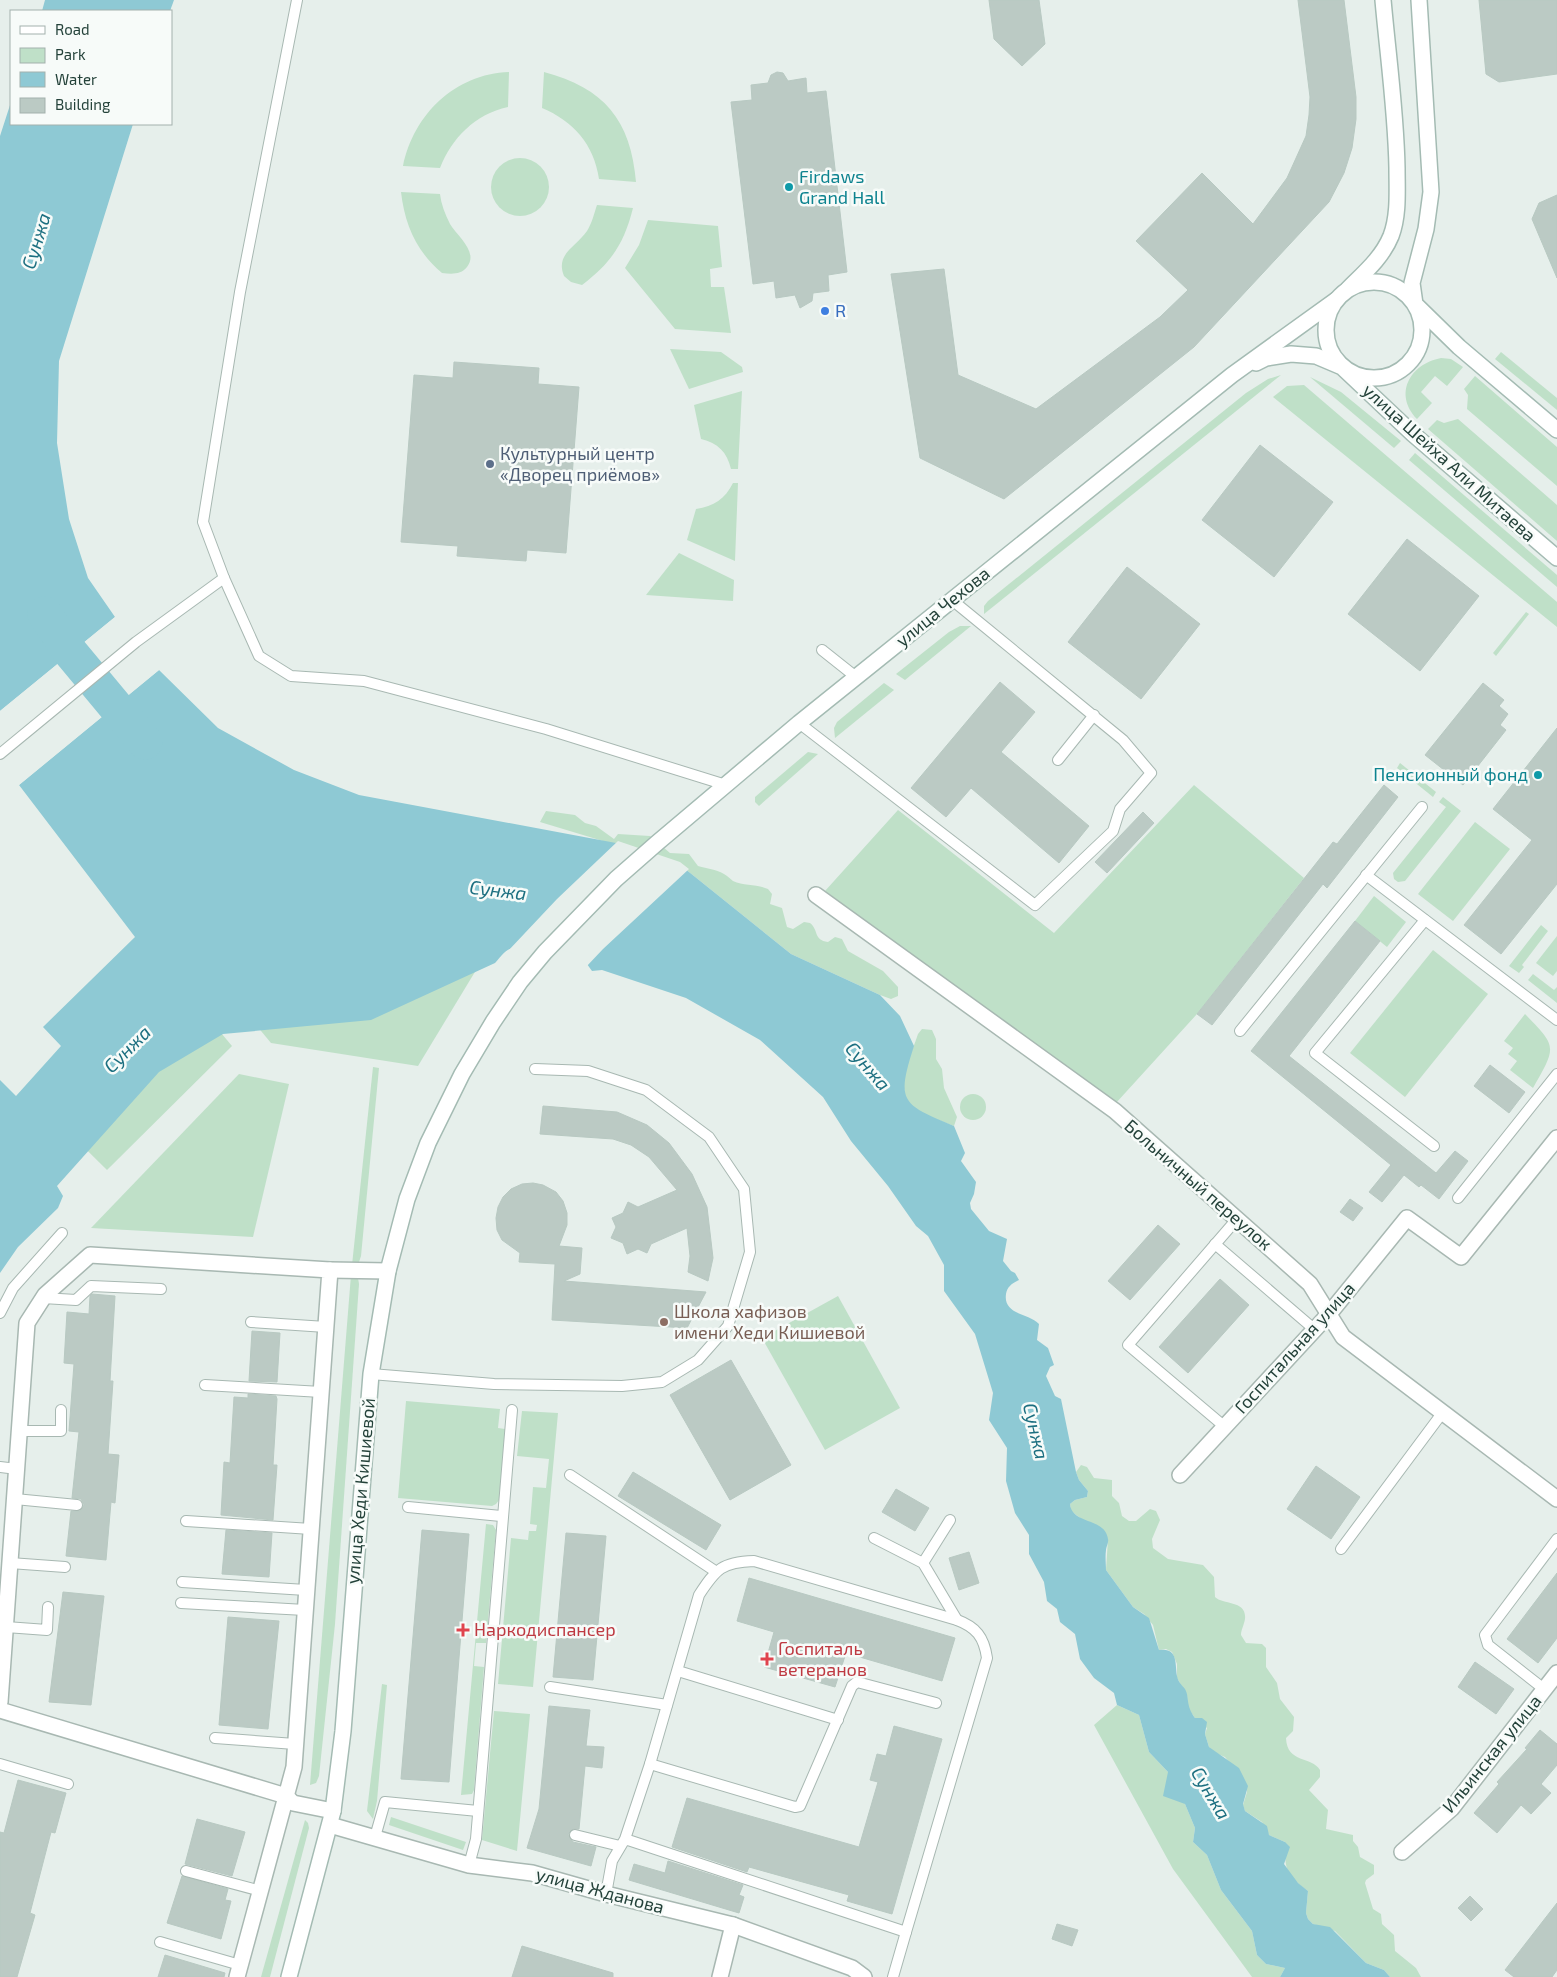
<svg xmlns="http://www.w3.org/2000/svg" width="1557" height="1977" font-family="'Exo 2',sans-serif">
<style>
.green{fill:#bfe0c8}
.water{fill:#8ec9d4}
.pier{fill:#e6efeb}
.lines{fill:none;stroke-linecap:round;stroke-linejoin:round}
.river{stroke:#8ec9d4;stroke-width:35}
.building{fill:#bbcac4;stroke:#b8c9c2}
.lane-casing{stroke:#a8b8b2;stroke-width:12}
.street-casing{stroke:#a8b8b2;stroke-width:18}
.secondary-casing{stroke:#a4bbb3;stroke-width:18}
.lane{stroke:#fff;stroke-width:10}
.street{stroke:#fff;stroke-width:15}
.secondary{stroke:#fff;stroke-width:15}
.culture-dot{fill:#0f9aa8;stroke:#f7fbf9;stroke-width:2}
.shop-dot{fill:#3f7fe0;stroke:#f7fbf9;stroke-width:2}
.service-dot{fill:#5c6f8a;stroke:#f7fbf9;stroke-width:2}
.education-dot{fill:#8d6e63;stroke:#f7fbf9;stroke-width:2}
.health-dot{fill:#e0444e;stroke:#f7fbf9;stroke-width:2}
.labels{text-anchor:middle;stroke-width:5;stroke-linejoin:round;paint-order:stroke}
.culture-label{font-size:18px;fill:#0d838f;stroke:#f7fbf9;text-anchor:start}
.shop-label{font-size:18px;fill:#366cbe;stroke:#f7fbf9;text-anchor:start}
.service-label{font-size:18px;fill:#4e5e75;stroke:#f7fbf9;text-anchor:start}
.street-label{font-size:18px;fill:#24423a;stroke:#f7fbf9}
.education-label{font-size:18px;fill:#785e54;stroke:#f7fbf9;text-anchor:start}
.health-label{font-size:18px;fill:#be3a42;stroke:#f7fbf9;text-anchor:start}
.water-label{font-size:19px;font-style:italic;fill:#1c6f80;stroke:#f7fbf9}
</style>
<rect width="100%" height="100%" fill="#e6efeb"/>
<g class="green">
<path d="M509 72 508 107C475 114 452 138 440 168L403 166C414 114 455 74 509 72Z"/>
<path d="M544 72C604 88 631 120 636 182L599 179C594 144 573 121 542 108Z"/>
<circle cx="520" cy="187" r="29"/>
<path d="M401 192 440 194C441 204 445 214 450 224 457 236 479 252 467 267 461 275 451 274 442 273 416 251 405 225 401 192Z"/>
<path d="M597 205 633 208C624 244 611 263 582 285L571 282 564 276C555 254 576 247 587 231 592 223 594 214 597 205Z"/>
<polygon points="648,220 718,226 722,267 710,269 711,287 724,287 731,333 675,329 625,268 639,245"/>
<polygon points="670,349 721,352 742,367 743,372 689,389"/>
<polygon points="1501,352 1557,398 1557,410 1495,359"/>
<path d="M1441 358 1451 359 1463 367 1447 386 1435 376 1421 392 1432 403 1417 419C1393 394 1410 364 1441 358Z"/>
<polygon points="1281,375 984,614 984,606 988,601 1246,393 1268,379"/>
<polygon points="1475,376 1557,447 1557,486 1467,409 1468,395 1464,389"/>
<polygon points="1310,377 1341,392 1401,441 1394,448"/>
<polygon points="1304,385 1557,602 1557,627 1273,397 1287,386"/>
<path d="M742 391 738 469H731C727 452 718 443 701 439L694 405Z"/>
<polygon points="1458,419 1557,505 1557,541 1428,429 1437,420 1444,423"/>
<polygon points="1415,453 1557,575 1557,587 1409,460"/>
<path d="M733 483H738L735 561 687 540 696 509C714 506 725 499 733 483Z"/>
<polygon points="679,553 734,580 733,601 646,595"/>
<polygon points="1526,612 1529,614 1496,656 1493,653"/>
<polygon points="960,626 971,626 905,680 896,674 949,632"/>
<polygon points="884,683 894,690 835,738 834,728 837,722"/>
<polygon points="808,752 818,754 759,806 755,802 755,797"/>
<polygon points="1400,763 1436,792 1433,797 1397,768"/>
<polygon points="1194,785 1304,878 1197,1014 1116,1103 825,891 898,810 1054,933"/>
<polygon points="1443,797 1461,811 1405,881 1398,882 1394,879 1393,873 1446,807 1439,802"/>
<path d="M546 811 575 815 585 823 596 826 614 839 618 834 650 836 670 853 689 854 698 866C708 869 715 869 724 874 728 876 730 879 733 881 744 886 757 884 768 889L772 894 770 904 782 908 787 927 793 929 804 922 810 923C819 930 813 940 828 942L835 937 842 939 848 951 883 971 898 987V996L891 999 880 995 791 954 679 864 540 822Z"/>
<polygon points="1475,822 1510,849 1453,921 1418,894"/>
<polygon points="125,867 487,952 418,1066 271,1043"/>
<polygon points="1374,896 1406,922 1387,947 1355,921"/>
<polygon points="1541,925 1548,931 1522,965 1524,967 1519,973 1509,966"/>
<polygon points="1557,936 1557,971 1553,976 1536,963"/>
<polygon points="1433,950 1488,994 1405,1097 1350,1053"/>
<polygon points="153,952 232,1046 107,1170 28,1092"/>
<polygon points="1533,974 1554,990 1557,987 1557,1003 1528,980"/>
<path d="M1525 1014C1557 1047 1557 1046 1533 1088L1510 1070 1517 1061 1508 1054 1513 1048 1504 1041Z"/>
<path d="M922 1029 932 1030 936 1039V1059L942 1069 944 1088 957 1117 954 1126C942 1121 928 1117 917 1110 891 1094 911 1056 918 1034Z"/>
<polygon points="373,1067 379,1068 361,1256 359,1262 352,1265"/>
<polygon points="239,1074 289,1084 253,1237 91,1228"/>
<circle cx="973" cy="1107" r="13"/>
<polygon points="351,1275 358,1278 359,1284 335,1624 319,1776 316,1783 310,1785"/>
<polygon points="838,1296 900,1408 825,1450 762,1338"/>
<polygon points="406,1401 500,1409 498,1428 505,1429 499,1500 496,1504 492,1506 398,1498"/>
<polygon points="522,1411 558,1413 533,1687 498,1684 511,1538 528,1540 529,1531 536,1531 537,1525 530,1524 533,1487 546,1488 549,1459 517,1456"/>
<path d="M1081 1465 1087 1467 1094 1478 1112 1480V1496L1119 1503 1122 1516 1129 1521H1136L1150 1509 1156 1511 1160 1520 1152 1539 1153 1548 1168 1559 1203 1565 1214 1577 1215 1597C1223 1605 1247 1600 1245 1619 1244 1625 1241 1630 1241 1635L1246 1643 1262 1644 1266 1648V1667L1277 1683 1280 1699 1294 1717 1293 1731 1286 1738C1287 1764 1312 1756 1320 1770V1777L1309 1790 1328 1810 1326 1829 1353 1835V1841L1358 1847 1360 1857 1374 1865V1874L1366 1880 1365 1883 1373 1909 1381 1914 1382 1924 1394 1935 1395 1951 1416 1968 1421 1977H1390L1384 1970 1366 1963 1335 1931 1313 1924 1308 1919 1306 1913 1308 1891C1285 1874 1285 1870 1285 1842L1269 1835 1262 1822 1245 1811 1243 1805 1247 1792 1244 1780 1225 1757 1213 1752 1209 1747 1205 1734 1207 1728 1195 1718 1188 1708 1187 1695 1177 1678V1664L1172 1652 1166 1649 1159 1650 1153 1625 1144 1614 1133 1607 1106 1570 1108 1539 1071 1511 1070 1504 1075 1500 1087 1497 1088 1491 1079 1480 1076 1472Z"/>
<polygon points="486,1524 493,1525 496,1530 486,1643 476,1643 474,1666 484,1667 474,1790 472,1794 461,1795"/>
<polygon points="382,1684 387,1685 377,1801 373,1819 367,1811"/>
<polygon points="1117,1705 1139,1715 1149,1752 1168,1772 1185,1804 1195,1828 1193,1842 1207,1855 1221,1890 1252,1931 1257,1955 1266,1964 1285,1968 1280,1977 1252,1977 1173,1869 1094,1725"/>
<polygon points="494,1711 530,1714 517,1851 482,1840"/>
<polygon points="391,1817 466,1842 463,1850 389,1825"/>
<polygon points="305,1820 308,1823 309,1828 270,1977 261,1977"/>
</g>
<g class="water">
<polygon points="45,0 174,0 170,11 42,11"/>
<polygon points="11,102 11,124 133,124 59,361 57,443 69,519 88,578 115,617 0,711 0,136"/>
<path d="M159 670 218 728 294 770 359 795 616 843 679 864 791 954 880 995 900 1016 914 1046C896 1102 901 1104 954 1126L965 1153 961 1161 976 1182 974 1194 970 1203 971 1209 989 1231 1007 1239 1003 1261 1011 1271 1015 1273 1019 1280C1012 1283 1007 1287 1006 1294 1003 1315 1029 1313 1039 1324L1037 1340 1048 1348 1054 1365 1050 1367 1046 1376 1055 1396 1061 1399 1076 1472 1079 1480 1088 1491 1087 1497 1075 1500 1070 1504C1072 1525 1105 1517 1108 1539 1109 1542 1106 1547 1106 1550 1105 1557 1106 1564 1106 1570L1133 1607 1149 1618 1159 1650C1178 1647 1175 1663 1177 1676 1178 1682 1182 1685 1185 1689 1190 1698 1185 1704 1195 1718H1202L1207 1722 1205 1734 1209 1747 1239 1768 1248 1786 1243 1804 1245 1811 1267 1826 1269 1835 1285 1842 1290 1847 1284 1864 1298 1883 1308 1891 1306 1913 1308 1919 1313 1924 1330 1927 1366 1963 1384 1970 1390 1977H1280L1285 1968 1266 1964 1257 1955 1252 1931 1221 1890 1207 1855 1193 1842 1195 1828 1185 1804 1163 1796 1168 1772 1149 1752 1139 1715 1117 1705 1114 1693 1094 1678 1080 1659 1075 1634 1060 1622 1057 1609 1047 1601 1044 1582 1029 1554V1535L1015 1513 1006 1481 1007 1448 989 1420 993 1393 975 1334 944 1291V1265L928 1236 916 1226 888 1186 851 1141 823 1097 760 1040 686 998 602 970 592 971 579 953C563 948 529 944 513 948 505 949 500 958 495 963L371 1020 223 1034 159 1072 57 1186 63 1196 58 1208 18 1247 0 1273V1080L16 1096 61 1046 43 1027 135 937 19 785Z"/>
</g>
<g class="pier">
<polygon points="115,617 117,619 0,714 0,711"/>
<polygon points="157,668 159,670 19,785 17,783"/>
<polygon points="618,841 680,862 689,869 603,949 586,967 578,955 552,947 543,947 513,950 492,968 557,899"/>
</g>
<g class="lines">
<polyline class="river" points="45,614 71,653 145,742"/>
</g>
<g class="building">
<polygon points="989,0 1039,0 1045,44 1022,66 994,39"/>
<polygon points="1298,0 1344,0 1356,97 1356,119 1352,148 1344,173 1329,202 1194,347 1004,499 920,458 891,274 944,269 958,375 1036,409 1160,317 1188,290 1136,241 1202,173 1253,224 1287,178 1306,136 1309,115 1310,97"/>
<polygon points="1479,0 1557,0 1557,74 1499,82 1486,74"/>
<polygon points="777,72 783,73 788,81 806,78 807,93 826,91 847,272 828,275 829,291 813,293 812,301 800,308 795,295 776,298 774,281 753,284 731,102 752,100 751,85 768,83 771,75"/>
<polygon points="1557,195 1557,278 1532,219 1539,203"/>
<polygon points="454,362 539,368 538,384 579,387 566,553 527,550 526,561 457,556 458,546 401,542 414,375 453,378"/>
<polygon points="1260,445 1333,502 1274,577 1202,520"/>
<polygon points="1407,539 1479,596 1420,671 1348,614"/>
<polygon points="1127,567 1200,624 1141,699 1068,642"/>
<polygon points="1000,682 1035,712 1001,752 1089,826 1059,863 971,788 946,817 911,788"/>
<polygon points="1483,683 1504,700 1499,706 1508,714 1500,725 1506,730 1463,785 1425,755"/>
<polygon points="1557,728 1557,884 1501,954 1464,925 1532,840 1493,809"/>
<polygon points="1384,785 1398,797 1327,888 1323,884 1212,1025 1197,1014 1333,842 1337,844"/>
<polygon points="1143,812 1154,823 1107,873 1095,862"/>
<polygon points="1355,921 1380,941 1289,1056 1436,1173 1455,1151 1468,1161 1439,1199 1421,1185 1419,1187 1404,1175 1382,1202 1369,1192 1391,1165 1251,1051"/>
<polygon points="1490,1065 1525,1092 1509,1113 1474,1086"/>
<polygon points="543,1106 617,1112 647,1125 669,1143 692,1174 707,1207 713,1258 708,1281 688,1272 690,1256 687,1228 651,1244 647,1253 638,1249 627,1254 623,1243 611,1238 616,1227 612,1218 623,1213 628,1202 638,1207 677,1190 649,1157 631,1145 613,1139 540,1134"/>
<polygon points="533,1183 543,1185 556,1192 563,1201 567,1213 567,1225 559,1246 582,1248 580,1274 564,1281 706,1292 687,1328 552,1320 555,1264 519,1262 520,1253 502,1240 497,1230 496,1218 498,1207 503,1197 511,1189 522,1184"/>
<polygon points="1350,1199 1363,1208 1353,1221 1340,1212"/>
<polygon points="1158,1225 1180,1244 1130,1300 1108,1281"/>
<polygon points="1220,1279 1249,1305 1188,1373 1159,1347"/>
<polygon points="92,1294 115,1296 110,1381 113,1381 108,1454 119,1455 115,1503 111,1502 106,1560 66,1556 71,1511 80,1511 84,1505 81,1499 72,1498 79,1432 69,1431 74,1364 64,1363 67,1312 89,1314 90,1296"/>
<polygon points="252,1331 280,1333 277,1382 249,1381"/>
<polygon points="731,1360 791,1465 730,1500 670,1395"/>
<polygon points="248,1394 276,1396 277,1399 273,1465 277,1465 273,1520 221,1515 224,1462 230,1463 234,1397 248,1398"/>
<polygon points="1316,1466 1360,1497 1331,1539 1287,1509"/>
<polygon points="633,1472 721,1525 706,1550 618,1496"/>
<polygon points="896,1489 929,1508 915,1531 882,1512"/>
<polygon points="226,1530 272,1533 269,1577 222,1574"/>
<polygon points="422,1530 469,1534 449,1782 401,1779"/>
<polygon points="566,1533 606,1536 593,1680 553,1677"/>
<polygon points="969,1552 979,1583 959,1590 949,1558"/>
<polygon points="1557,1573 1557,1638 1538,1663 1507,1639"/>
<polygon points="749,1578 955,1638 942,1681 846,1653 835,1687 764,1667 774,1632 737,1621"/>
<polygon points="63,1592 104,1596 91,1705 49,1702"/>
<polygon points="228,1617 279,1621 268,1729 219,1725"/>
<polygon points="1475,1662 1514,1689 1496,1714 1458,1687"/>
<polygon points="549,1706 590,1710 586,1746 604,1747 602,1768 585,1766 579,1829 573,1829 568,1834 573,1842 596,1847 591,1866 527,1848 539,1809"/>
<polygon points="894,1726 942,1739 892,1914 847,1901 849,1895 749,1867 747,1872 672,1847 687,1798 859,1847 878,1782 870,1780 877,1754 886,1756"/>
<polygon points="1540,1730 1557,1744 1557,1765 1541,1784 1551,1793 1531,1814 1521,1805 1497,1833 1474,1813 1499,1784 1497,1782 1527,1749 1525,1748"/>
<polygon points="18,1780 66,1793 55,1833 51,1832 30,1913 35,1915 17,1977 0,1977 0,1832 4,1833"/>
<polygon points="197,1819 245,1832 232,1876 185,1864"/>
<polygon points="668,1861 743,1885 739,1895 744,1897 739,1913 629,1880 634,1864 665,1873"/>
<polygon points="182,1876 228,1889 225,1900 231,1901 221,1939 167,1923"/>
<polygon points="1470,1896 1483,1909 1471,1921 1458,1908"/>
<polygon points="1557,1903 1557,1970 1552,1977 1514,1977 1505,1970"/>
<polygon points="1057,1924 1078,1930 1072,1946 1052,1939"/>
<polygon points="522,1946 613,1973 613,1977 512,1977"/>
<polygon points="165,1955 225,1973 224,1977 158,1977"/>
</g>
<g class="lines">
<defs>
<g id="lane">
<polyline points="297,0 240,292 203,522 224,578 259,656 291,676 364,681 546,729 726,785"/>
<polyline points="822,650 856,677"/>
<polyline points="799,723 1035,905 1113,831 1120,809 1151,773 1123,740 952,600"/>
<polyline points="0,754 136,642 224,578"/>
<polyline points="1058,760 1094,715"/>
<polyline points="1366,875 1557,1020"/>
<polyline points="1425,920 1315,1053 1434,1146"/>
<polyline points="1240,1031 1422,807"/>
<polyline points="1458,1198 1557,1074"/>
<polyline points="1215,1244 1314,1329"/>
<polyline points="43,1298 76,1300 91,1286 161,1289"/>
<polyline points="0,1313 13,1288 62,1233"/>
<polyline points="251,1322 326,1327"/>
<polyline points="371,1374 494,1384 622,1386 662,1382 698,1360 728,1326 750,1252 744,1189 709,1137 646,1090 588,1071 535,1069"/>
<polyline points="205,1385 321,1392"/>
<polyline points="1225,1427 1128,1345 1237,1219"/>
<polyline points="20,1431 61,1431 61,1410"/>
<polyline points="0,1467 17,1469"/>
<polyline points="570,1475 715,1571"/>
<polyline points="15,1499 77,1505"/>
<polyline points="408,1507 501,1516"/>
<polyline points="186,1521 311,1529"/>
<polyline points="874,1538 923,1563 957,1620"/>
<polyline points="1341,1549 1443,1412"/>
<polyline points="10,1563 65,1567"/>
<polyline points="923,1563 950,1520"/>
<polyline points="182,1582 306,1590"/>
<polyline points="181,1603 305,1610"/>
<polyline points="6,1627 47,1630 48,1607"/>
<polyline points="678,1671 838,1720"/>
<polyline points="550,1687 667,1705"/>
<polyline points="1544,1689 1488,1645 1485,1635 1557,1539"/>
<polyline points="215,1738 295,1744"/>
<polyline points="0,1764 68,1784"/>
<polyline points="650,1764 795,1807 800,1806 852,1686 857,1682 936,1703"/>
<polyline points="575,1835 620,1846"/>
<polyline points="375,1837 385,1802 478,1811"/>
<polyline points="469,1865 476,1839 512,1410"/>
<polyline points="186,1871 261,1891"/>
<path d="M606 1894 612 1861 625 1839 650 1764 699 1595C716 1569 722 1562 754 1561L957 1620C976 1627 984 1637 987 1658L906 1932 625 1839"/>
<polyline points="160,1942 240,1965"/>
<polyline points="893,1977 906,1932"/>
</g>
<g id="street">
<polyline points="816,895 1115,1111 1310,1284 1343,1337 1557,1499"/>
<polyline points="330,1270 388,1271"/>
<polyline points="1180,1475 1329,1314 1407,1218 1461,1257 1557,1138"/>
<polyline points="0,1702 27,1323 45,1295 90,1255 330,1270 294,1767 237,1977"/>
<polyline points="0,1710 286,1796 293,1803 333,1811"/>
<polyline points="330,1825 469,1865 532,1873 606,1894 733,1925 852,1968 864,1977"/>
<polyline points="1402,1852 1452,1808 1557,1673"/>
<polyline points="720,1977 733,1925"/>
</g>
<g id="secondary">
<polyline points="1419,0 1431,192 1426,229 1412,283 1415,304 1459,347 1557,430"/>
<circle cx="1374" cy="330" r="48"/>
<path d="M1348 289C1364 273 1382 258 1391 236 1399 215 1397 190 1397 168 1396 112 1388 56 1383 0"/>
<polyline points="1256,363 1266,358 1291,354 1316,356 1342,367 1413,434 1557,558"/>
<polyline points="289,1977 333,1811 343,1731 371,1374 388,1271 407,1199 428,1143 462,1074 493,1022 520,982 545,952 616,879 657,843 799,723 1232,375 1336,300"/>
</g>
</defs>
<use href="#lane" class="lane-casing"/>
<use href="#street" class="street-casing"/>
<use href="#secondary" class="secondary-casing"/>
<use href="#lane" class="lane"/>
<use href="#street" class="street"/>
<use href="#secondary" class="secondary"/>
</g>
<g class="culture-dot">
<circle cx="789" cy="187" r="5"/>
<circle cx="1538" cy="775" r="5"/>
</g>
<circle class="shop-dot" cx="825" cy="311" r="5"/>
<circle class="service-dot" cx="490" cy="464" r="5"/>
<circle class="education-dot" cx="664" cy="1322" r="5"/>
<g class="health-dot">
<path d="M460.5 1622.5h5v5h5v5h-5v5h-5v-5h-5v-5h5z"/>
<path d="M764.5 1651.5h5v5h5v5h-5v5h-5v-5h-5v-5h5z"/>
</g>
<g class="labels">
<g class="culture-label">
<text x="799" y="183">Firdaws<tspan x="799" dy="21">Grand Hall</tspan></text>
<text x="1528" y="781" text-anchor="end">Пенсионный фонд</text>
</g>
<g class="shop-label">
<text x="835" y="317">R</text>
</g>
<g class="service-label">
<text x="500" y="460">Культурный центр<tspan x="500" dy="21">«Дворец приёмов»</tspan></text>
</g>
<g class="street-label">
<text transform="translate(1449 463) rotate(42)" y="6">улица Шейха Али Митаева</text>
<text transform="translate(943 607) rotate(-39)" y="6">улица Чехова</text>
<text transform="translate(1198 1185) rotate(41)" y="6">Больничный переулок</text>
<text transform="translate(1295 1348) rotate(-48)" y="6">Госпитальная улица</text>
<text transform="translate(361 1491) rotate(-85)" y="6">улица Хеди Кишиевой</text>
<text transform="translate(1492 1754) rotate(-51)" y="6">Ильинская улица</text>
<text transform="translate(600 1891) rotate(15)" y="6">улица Жданова</text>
</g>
<g class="education-label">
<text x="674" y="1318">Школа хафизов<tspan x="674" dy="21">имени Хеди Кишиевой</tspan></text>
</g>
<g class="health-label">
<text x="474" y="1636">Наркодиспансер</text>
<text x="778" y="1655">Госпиталь<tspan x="778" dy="21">ветеранов</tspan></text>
</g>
<g class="water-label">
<text transform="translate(36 241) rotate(-73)" y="7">Сунжа</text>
<text transform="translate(498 890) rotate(7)" y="7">Сунжа</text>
<text transform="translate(127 1049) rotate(-45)" y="7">Сунжа</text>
<text transform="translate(868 1066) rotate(49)" y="7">Сунжа</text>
<text transform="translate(1036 1431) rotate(77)" y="7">Сунжа</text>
<text transform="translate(1211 1793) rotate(59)" y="7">Сунжа</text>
</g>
</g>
<rect x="10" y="10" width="162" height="115" fill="#f7fbf9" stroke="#a3b1ad"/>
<rect x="20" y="26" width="25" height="8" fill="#ffffff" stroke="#a3b1ad"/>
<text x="55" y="35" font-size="15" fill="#24423a">Road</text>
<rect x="20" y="48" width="25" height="15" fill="#bfe0c8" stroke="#a3b1ad"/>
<text x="55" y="60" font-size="15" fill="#24423a">Park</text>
<rect x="20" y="72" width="25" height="15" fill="#8ec9d4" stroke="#a3b1ad"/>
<text x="55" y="85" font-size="15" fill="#24423a">Water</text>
<rect x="20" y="98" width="25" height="15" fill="#bbcac4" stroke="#a3b1ad"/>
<text x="55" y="110" font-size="15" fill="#24423a">Building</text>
</svg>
